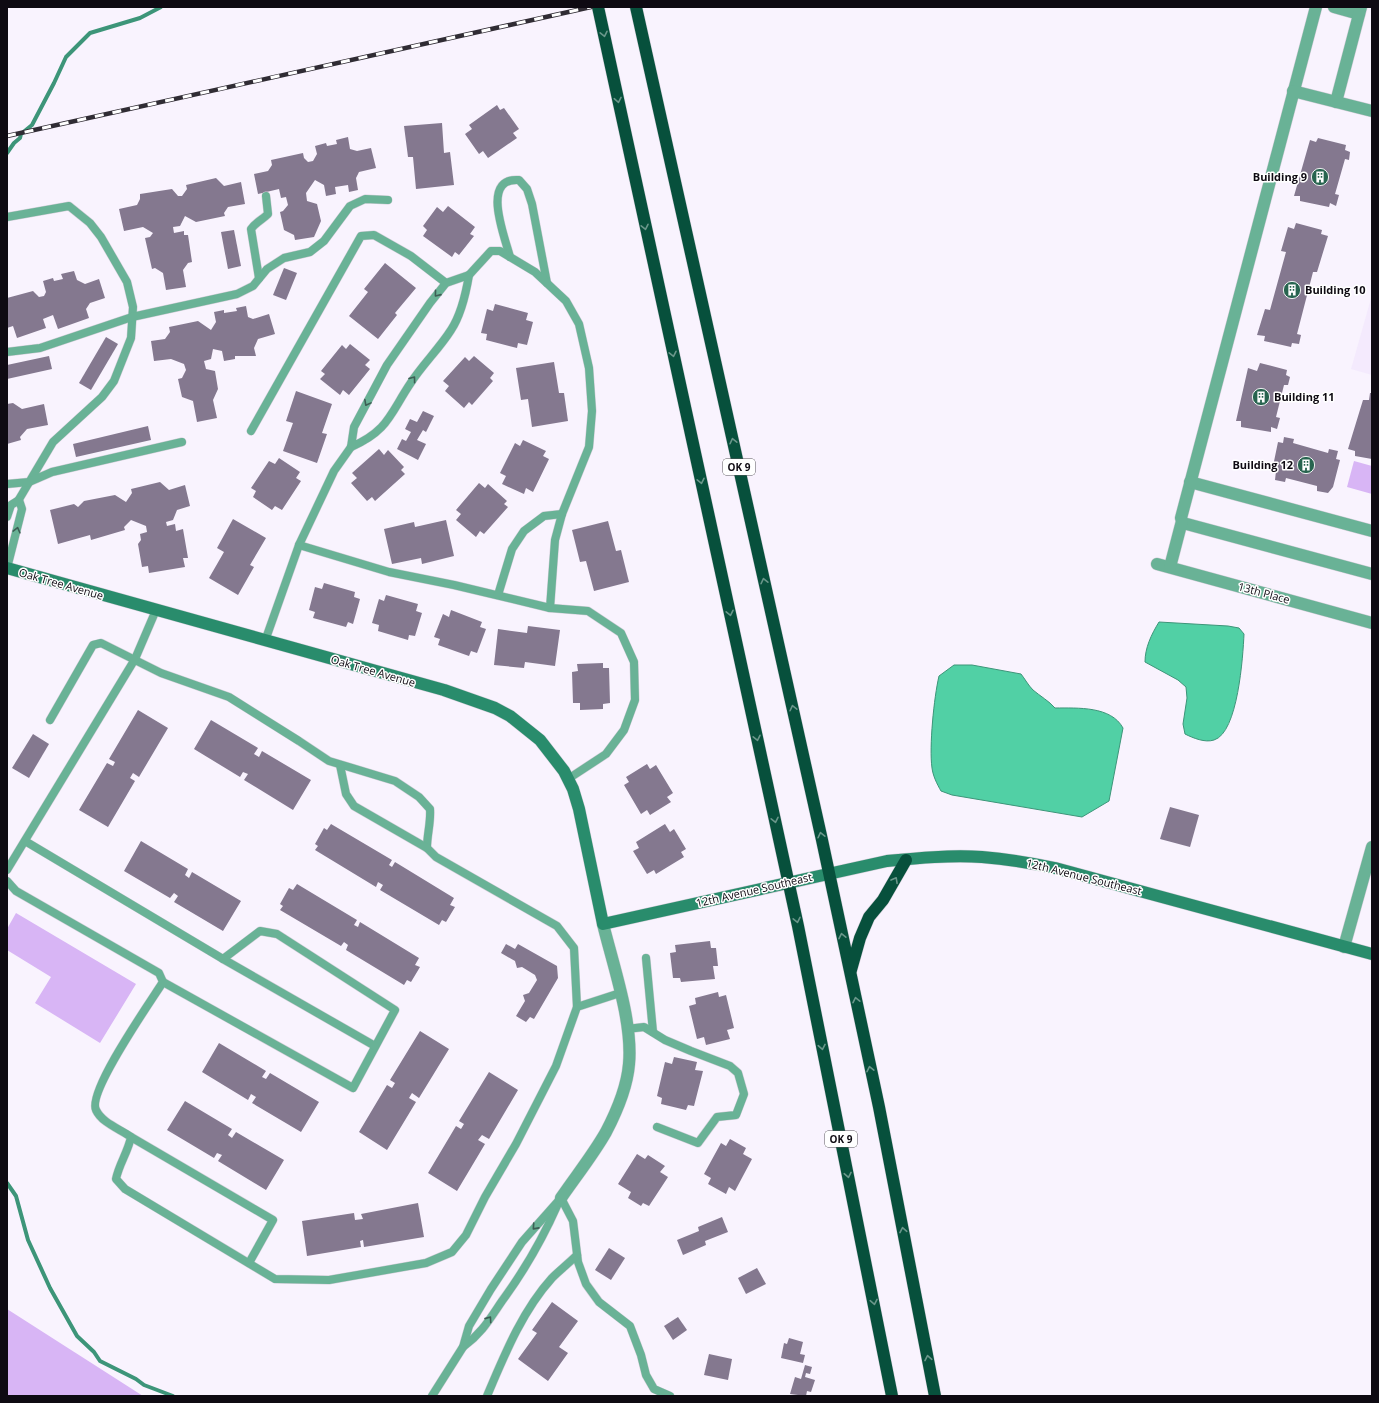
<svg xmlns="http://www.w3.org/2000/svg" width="1379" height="1403" font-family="'Open Sans',sans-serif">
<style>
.built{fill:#f4eafd}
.green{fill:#d8b5f5}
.water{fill:#51d0a5;stroke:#3d9579}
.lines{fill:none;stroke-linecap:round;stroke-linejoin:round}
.stream{stroke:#3d9579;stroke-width:4}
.building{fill:#84788f}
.lane-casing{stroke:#d3ced8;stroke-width:9}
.street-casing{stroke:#d3ced8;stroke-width:13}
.secondary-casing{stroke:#d3ced8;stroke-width:13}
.highway-casing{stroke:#d3ced8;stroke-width:13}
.lane{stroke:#69b296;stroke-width:8}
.street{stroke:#69b296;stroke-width:12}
.secondary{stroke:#298c6c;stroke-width:12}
.highway{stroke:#07503c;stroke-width:12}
.rail-casing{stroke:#302c34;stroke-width:4.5}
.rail{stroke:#fff;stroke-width:3;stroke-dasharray:9;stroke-linecap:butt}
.oneway{stroke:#6a968a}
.oneway2{stroke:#3c5e54}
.labels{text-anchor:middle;stroke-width:3;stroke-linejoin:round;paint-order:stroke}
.shield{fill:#fff;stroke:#565459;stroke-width:1}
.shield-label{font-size:10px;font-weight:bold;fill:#0e0a12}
.poi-label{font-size:11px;font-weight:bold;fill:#0e0a12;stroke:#fff;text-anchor:end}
.street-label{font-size:11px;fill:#0e0a12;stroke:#fff}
</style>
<rect width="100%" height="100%" fill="#f9f3fe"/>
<polygon class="built" points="1372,295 1372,375 1351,369"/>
<g class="green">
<polygon points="1354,461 1372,466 1372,494 1347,487"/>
<polygon points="16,913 136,984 100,1043 35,1003 51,977 7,950 7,929"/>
<polygon points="7,1309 143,1396 7,1396"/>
</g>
<g class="water">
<path d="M1159 622 1228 626 1239 628 1244 634C1243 656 1238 733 1214 740 1205 743 1193 738 1185 734L1183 724 1187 698 1186 687 1178 680 1145 662C1145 648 1151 635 1159 622Z"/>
<path d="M954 665H972L1021 674C1025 679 1028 685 1033 690 1040 696 1049 701 1055 708 1078 708 1111 706 1123 728L1109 801 1082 817 952 795 941 791C937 784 933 776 932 768 929 747 934 697 939 676Z"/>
</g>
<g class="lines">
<g class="stream">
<polyline points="7,153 14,143 20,138 21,134 32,125 54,83 66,57 90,33 140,18 161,7"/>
<polyline points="7,1183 16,1196 28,1240 50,1288 77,1336 94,1352 100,1361 136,1379 144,1385 173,1396"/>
</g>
</g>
<g class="building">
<polygon points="497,105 500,110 504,108 519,129 513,133 517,138 488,158 483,151 479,154 465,134 472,129 469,125"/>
<polygon points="442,123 444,153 450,152 454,185 416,189 413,157 408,157 404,126"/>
<polygon points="348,137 350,149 357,151 371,148 376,168 359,172 356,178 358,190 349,192 348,185 335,187 336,194 326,196 324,185 315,180 306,193 307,201 317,204 321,221 314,237 295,240 294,235 284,230 280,212 283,211 288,205 286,197 281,198 279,189 258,194 254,174 268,171 272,165 271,160 303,153 304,158 308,162 313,161 317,154 315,146 326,143 327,146 337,144 336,140"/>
<polygon points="1318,138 1346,145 1345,150 1350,152 1349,160 1345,159 1335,194 1339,195 1336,206 1330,203 1329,207 1300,201 1300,196 1294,196 1310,140 1316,142"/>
<polygon points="216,178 224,186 241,182 245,204 228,207 224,213 225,216 196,222 185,216 180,226 173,227 174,233 184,231 184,235 188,235 192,262 188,263 183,270 186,287 166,290 163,273 155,268 152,269 145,238 150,237 153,233 143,227 124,231 119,209 137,205 140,199 140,194 172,189 178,196 182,196 187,189 186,185"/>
<polygon points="448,206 475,227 470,234 474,236 459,255 455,252 452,257 423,236 427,230 423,226 437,207 443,212"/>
<polygon points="1296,223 1322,230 1321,234 1328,236 1317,272 1313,272 1297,334 1301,335 1299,344 1292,343 1291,347 1264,341 1265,336 1257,335 1265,309 1270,310 1286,252 1281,251 1288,227 1294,229"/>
<polygon points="234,230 241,266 228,269 221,232"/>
<polygon points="385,263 416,288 395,313 397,315 378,339 349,316 368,292 364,289"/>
<polygon points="284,268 297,273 286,300 273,295"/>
<polygon points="74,271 77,280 85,284 99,279 105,298 90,303 86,309 89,318 58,329 53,315 43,319 46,328 17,338 13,326 7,328 7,298 33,291 39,297 44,296 46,292 43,281 53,278 54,281 63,279 61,274"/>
<polygon points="495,304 528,313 526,320 533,322 527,345 518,343 517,348 486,340 487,334 481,333 487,309 493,311"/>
<polygon points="246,306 248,317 253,319 269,314 275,334 258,339 254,348 256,356 235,356 235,359 224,361 222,351 213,349 211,359 204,361 206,369 215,371 218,389 213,400 217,418 197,422 193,401 182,397 178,379 182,378 186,370 184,364 171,359 154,361 151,341 165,339 170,332 169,327 198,321 211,330 216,322 214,312 224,310 224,313 237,311 236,308"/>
<polygon points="106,337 118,344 91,390 79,383"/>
<polygon points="350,344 370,360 365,365 370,369 349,395 343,390 340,395 320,379 325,374 321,371 342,345 346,349"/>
<polygon points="49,356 52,369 7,379 7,365"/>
<polygon points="474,356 494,373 490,378 493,381 472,405 469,402 464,408 445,391 449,386 443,381 465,357 469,361"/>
<polygon points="554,362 559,393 564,393 568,421 532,427 528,399 521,400 516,368"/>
<polygon points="1260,363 1287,370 1286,375 1290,377 1288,385 1284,385 1276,417 1280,418 1277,429 1271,427 1271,432 1241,427 1241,421 1236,421 1248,368 1257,371"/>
<polygon points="296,391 332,404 322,433 327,434 317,463 283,451 293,423 286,421"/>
<polygon points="1370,393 1372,393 1372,459 1355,456 1355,451 1348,449 1363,400 1369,400"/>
<polygon points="13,403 22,409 44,404 48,425 27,429 20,437 21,440 7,444 7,404"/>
<polygon points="423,411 434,416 426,432 423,430 417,440 426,444 418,460 397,449 402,439 406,441 411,432 405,429 410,419 417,422"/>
<polygon points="148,426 151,440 76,457 73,444"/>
<polygon points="1284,437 1294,439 1293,443 1328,453 1329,449 1338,451 1336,459 1340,460 1333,487 1328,493 1317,491 1317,486 1286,478 1285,482 1275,480 1276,471 1272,471 1278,442 1283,443"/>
<polygon points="523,440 546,451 543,456 549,459 533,492 526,488 524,494 502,484 506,476 500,473 515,443 520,446"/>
<polygon points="379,449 384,455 388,450 404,467 401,470 405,474 375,501 372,497 367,501 351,483 357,478 352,473"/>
<polygon points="279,458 300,472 296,478 301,481 282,510 275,506 272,510 253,497 256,491 251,488 269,461 275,464"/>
<polygon points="160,482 169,490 185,485 190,506 177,510 173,520 166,522 167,526 175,524 176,531 183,529 188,558 183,558 185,567 149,573 148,566 142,567 138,544 141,540 140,534 147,532 146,526 131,520 124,527 125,530 91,540 90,535 58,544 50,510 74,504 78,507 84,501 115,495 126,502 132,493 131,489"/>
<polygon points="479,483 485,488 488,484 507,501 504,504 508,507 484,534 480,531 476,537 456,520 461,514 456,510"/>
<polygon points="233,519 266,538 250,565 254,567 238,595 209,578 224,552 217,548"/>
<polygon points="446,520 454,556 422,564 421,558 392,564 384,529 414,522 415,527"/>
<polygon points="608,521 616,551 621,550 629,582 594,591 586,561 580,562 572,530"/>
<polygon points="324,583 355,592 354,597 360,599 353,624 348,622 346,627 313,618 315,612 309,610 315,587 322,589"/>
<polygon points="386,595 418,604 416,611 422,613 415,636 409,635 408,640 378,631 379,625 372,623 379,599 384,601"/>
<polygon points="451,610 482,622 480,627 486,629 477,653 471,651 469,656 438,645 440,639 434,637 443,614 449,617"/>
<polygon points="528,626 560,630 555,666 525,662 524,668 494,665 498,629 527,633"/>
<polygon points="603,663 603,668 609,668 610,703 603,704 603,709 580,710 580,703 573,703 572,672 578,671 577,664"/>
<polygon points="138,710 168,728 139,777 133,773 130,778 135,781 108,827 79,810 107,763 113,766 115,762 109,759"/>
<polygon points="211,720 258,748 254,754 259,757 262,751 311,780 293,810 244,780 248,774 243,772 240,777 194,749"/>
<polygon points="33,734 49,744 29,778 12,768"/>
<polygon points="647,764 650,769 656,765 673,793 667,797 671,802 650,815 647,810 641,814 624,785 629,782 626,777"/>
<polygon points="1170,807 1199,815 1190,847 1160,839"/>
<polygon points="331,824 392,860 389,865 392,867 395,862 454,898 450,905 455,907 446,922 442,920 439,925 380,890 383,885 378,882 376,887 315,850 318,846 315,844 324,828 327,830"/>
<polygon points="665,824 670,832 674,829 686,849 681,852 684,857 656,874 654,870 647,874 633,851 639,848 636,842"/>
<polygon points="141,841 188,869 185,875 189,878 192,872 241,901 223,931 174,902 178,896 174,893 170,898 124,871"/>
<polygon points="297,884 357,920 354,925 358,927 360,922 419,958 415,965 420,967 411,982 407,980 404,985 346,950 348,945 344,942 341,946 280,910 283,906 280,904 289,888 293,890"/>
<polygon points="710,941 711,948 716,948 718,966 713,966 715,979 681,982 680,978 673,978 670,953 676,952 675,945"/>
<polygon points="506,944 515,949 518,944 557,966 558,978 534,1019 530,1017 526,1022 516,1016 525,1001 523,995 529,993 537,980 535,975 522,967 517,968 515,961 501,953"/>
<polygon points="718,992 719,997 726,995 734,1028 727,1030 730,1039 706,1045 704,1037 697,1039 689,1006 696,1004 695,998"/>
<polygon points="420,1031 449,1049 419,1098 412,1093 409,1098 416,1102 387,1150 359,1132 387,1085 392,1088 395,1083 390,1080"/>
<polygon points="219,1043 266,1071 262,1077 266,1079 270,1073 319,1102 301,1132 252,1103 256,1097 251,1094 248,1100 202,1072"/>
<polygon points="674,1057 697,1062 695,1070 703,1071 694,1106 688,1105 686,1110 661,1104 662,1098 657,1096 665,1062 672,1064"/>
<polygon points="489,1072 518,1090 489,1139 482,1135 478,1140 485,1144 457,1191 428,1173 456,1126 461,1129 464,1124 459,1121"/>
<polygon points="185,1101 232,1129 228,1135 232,1138 236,1132 284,1160 266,1190 218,1161 222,1155 217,1153 214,1158 167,1130"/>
<polygon points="730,1139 746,1148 743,1154 752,1159 735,1191 729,1187 726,1194 708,1184 711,1178 704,1174 721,1143 726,1146"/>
<polygon points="637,1154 645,1159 648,1155 665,1166 660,1172 668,1177 649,1206 643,1203 641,1206 628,1198 631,1192 618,1184"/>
<polygon points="418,1203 424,1237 364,1247 363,1240 360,1241 361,1247 307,1256 302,1221 354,1213 355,1220 363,1219 361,1214"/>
<polygon points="722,1217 728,1232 705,1241 706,1245 683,1255 677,1240 699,1231 698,1227"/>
<polygon points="609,1248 625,1258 611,1280 595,1270"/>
<polygon points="757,1268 766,1284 746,1294 738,1278"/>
<polygon points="552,1302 578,1321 559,1347 568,1353 548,1381 518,1359 537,1333 532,1330"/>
<polygon points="678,1317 687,1330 673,1340 664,1326"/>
<polygon points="789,1338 803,1342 800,1354 805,1355 803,1363 781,1358 784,1343 787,1344"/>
<polygon points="709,1354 732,1359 728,1380 704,1375"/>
<polygon points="805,1365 812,1367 810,1374 806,1373 805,1377 815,1380 811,1392 807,1391 806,1396 790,1394 795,1377 801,1379"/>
</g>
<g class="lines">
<defs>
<g id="lane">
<polyline points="7,217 69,206 90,223 101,237 127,282 133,307 131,338 114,381 102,397 53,442 18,501"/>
<path d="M510 257C505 237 480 177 519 180L527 189 532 204 547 283"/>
<path d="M259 278 251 229C256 222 262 220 268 214L266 196"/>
<polyline points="7,352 40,348 132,317 237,294 253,286 267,269 284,258 310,252 324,241 350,206 365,199 388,200"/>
<polyline points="251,431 361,236 374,235 411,256 446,283"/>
<path d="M351 447C388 431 390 414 410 384 422 365 439 349 451 330 461 315 466 293 469 275"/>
<polyline points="7,484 29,482 52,472 182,442"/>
<polyline points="7,517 11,505 19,500 22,509 7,568"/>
<polyline points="299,545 389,572 454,585 550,608 588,611 621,633 634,662 635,700 624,730 606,754 568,779"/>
<polyline points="498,595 512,549 524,531 544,516 562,514"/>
<polyline points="265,641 299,545 334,471 351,447 354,427 387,365 430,303 446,283 469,275 491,251 500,251 535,272 566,301 579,324 589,368 592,411 589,447 562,514 555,540 550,608"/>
<path d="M50 720 93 645 101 643 161 673 229 697 299 741 329 761 395 781 419 797 430 809C431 823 427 834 427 848L436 857 557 926 574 948 577 1007"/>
<polyline points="340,765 346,794 354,806 427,848"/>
<polyline points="25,841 223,959 260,931 277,934 395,1010 353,1088 163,982"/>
<polyline points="7,870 135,659 156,610"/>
<path d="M7 881 16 891 159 973 163 982C151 1001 87 1092 96 1110 102 1123 120 1129 131 1137 128 1152 119 1164 116 1179L125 1189 275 1279 329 1280 426 1263 452 1252 466 1235 485 1197 516 1144 556 1066 577 1007 620 993"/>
<polyline points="646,958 653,1032"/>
<polyline points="223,959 375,1046"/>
<polyline points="627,1029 644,1027 665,1040 691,1051 730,1066 738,1073 744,1094 736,1115 717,1117 698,1143 657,1127"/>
<polyline points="131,1137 273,1220 249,1263"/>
<polyline points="561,1198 573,1221 578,1262 586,1284 599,1302 630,1326 641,1355 646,1375 654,1389 670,1396"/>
<path d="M463 1347C482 1333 489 1320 502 1301 524 1271 542 1240 557 1206"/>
<polyline points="432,1396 463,1347 469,1326 491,1289 522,1242 561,1198"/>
<path d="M487 1396C504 1356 522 1311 552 1278 560 1270 569 1263 577 1255"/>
</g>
<g id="street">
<polyline points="1316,7 1181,518 1183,523 1372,574"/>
<polyline points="1334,7 1359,14"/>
<polyline points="1293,91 1372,111"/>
<polyline points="1336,102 1361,7"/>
<polyline points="1190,482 1372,531"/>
<polyline points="1157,564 1372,623"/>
<polyline points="1170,567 1182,521"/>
<polyline points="1344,947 1372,847"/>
<path d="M561 1198C576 1176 593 1155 606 1132 617 1111 627 1088 629 1064 633 1022 613 965 603 924"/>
</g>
<path id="secondary" d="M7 568 444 690 495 708 510 716 540 740 564 771 573 789 579 809 603 924 887 861C918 858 950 855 982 857 1007 859 1031 863 1055 868L1372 954"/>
<g id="highway">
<polyline points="598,7 798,926 892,1396"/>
<polyline points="636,7 822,840 879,1107 935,1396"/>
<polyline points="851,970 860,938 869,917 883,900 906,860"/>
</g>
</defs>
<use href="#lane" class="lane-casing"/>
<use href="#street" class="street-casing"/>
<use href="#secondary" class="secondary-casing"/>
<use href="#highway" class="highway-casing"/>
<use href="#lane" class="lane"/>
<use href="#street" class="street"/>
<use href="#secondary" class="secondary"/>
<use href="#highway" class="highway"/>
<defs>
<polyline id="rail" points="7,136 591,7"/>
</defs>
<use href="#rail" class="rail-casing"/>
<use href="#rail" class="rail"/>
</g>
<defs><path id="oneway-chevron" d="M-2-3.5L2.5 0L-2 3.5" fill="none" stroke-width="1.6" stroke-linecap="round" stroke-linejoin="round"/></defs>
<g class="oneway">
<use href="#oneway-chevron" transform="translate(604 34) rotate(78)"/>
<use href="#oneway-chevron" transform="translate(618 100) rotate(79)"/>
<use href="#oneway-chevron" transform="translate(645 227) rotate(78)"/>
<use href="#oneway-chevron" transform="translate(673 354) rotate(78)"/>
<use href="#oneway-chevron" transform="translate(733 441) rotate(-103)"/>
<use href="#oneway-chevron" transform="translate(701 481) rotate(78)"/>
<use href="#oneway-chevron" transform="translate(764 581) rotate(-103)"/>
<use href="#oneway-chevron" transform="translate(730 613) rotate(78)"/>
<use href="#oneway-chevron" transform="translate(793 708) rotate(-103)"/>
<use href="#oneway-chevron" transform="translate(757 738) rotate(78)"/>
<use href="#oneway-chevron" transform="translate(775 820) rotate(78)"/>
<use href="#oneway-chevron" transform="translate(821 835) rotate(-103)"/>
<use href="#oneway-chevron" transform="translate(895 880) rotate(-61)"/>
<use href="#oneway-chevron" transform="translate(797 920) rotate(78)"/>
<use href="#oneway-chevron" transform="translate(842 936) rotate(-102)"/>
<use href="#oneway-chevron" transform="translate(856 1000) rotate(-102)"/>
<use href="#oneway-chevron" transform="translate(822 1047) rotate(79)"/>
<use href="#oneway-chevron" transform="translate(870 1069) rotate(-102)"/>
<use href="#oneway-chevron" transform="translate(848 1175) rotate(79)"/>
<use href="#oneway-chevron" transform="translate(903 1230) rotate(-101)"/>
<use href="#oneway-chevron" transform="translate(874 1302) rotate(79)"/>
<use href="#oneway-chevron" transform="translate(928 1358) rotate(-101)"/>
</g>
<g class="oneway2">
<use href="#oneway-chevron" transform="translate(437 294) rotate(129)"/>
<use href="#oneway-chevron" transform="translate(413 379) rotate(-53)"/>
<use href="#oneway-chevron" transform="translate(367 403) rotate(118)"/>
<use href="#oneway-chevron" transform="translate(17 530) rotate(-76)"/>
<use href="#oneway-chevron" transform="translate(535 1227) rotate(132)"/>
<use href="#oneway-chevron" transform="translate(489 1319) rotate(-55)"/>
</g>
<defs>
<symbol id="building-disc" viewBox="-11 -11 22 22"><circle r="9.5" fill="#27644f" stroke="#fff"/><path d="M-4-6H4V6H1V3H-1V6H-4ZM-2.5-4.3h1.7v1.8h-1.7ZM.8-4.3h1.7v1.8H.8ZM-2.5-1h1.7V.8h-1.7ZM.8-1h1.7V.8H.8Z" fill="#fff"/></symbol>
</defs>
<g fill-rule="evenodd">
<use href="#building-disc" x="1310" y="167" width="20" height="20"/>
<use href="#building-disc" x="1282" y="280" width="20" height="20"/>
<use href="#building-disc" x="1251" y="387" width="20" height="20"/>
<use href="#building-disc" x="1296" y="455" width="20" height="20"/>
</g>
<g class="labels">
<g class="shield">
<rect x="723" y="459" width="32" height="16" rx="3"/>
<rect x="825" y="1131" width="32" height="16" rx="3"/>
</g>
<g class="shield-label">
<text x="739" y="471">OK 9</text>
<text x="841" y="1143">OK 9</text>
</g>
<g class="poi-label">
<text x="1307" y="181">Building 9</text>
<text x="1305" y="294" text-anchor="start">Building 10</text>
<text x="1274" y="401" text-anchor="start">Building 11</text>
<text x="1293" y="469">Building 12</text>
</g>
<g class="street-label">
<text transform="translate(61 584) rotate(16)" y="4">Oak Tree Avenue</text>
<text transform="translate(1264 593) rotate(15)" y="4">13th Place</text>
<text transform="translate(373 671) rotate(16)" y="4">Oak Tree Avenue</text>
<text transform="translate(1084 877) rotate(14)" y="4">12th Avenue Southeast</text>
<text transform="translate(754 890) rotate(-13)" y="4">12th Avenue Southeast</text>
</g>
</g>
<rect width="1379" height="1403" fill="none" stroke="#0e0a12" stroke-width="16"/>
</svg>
